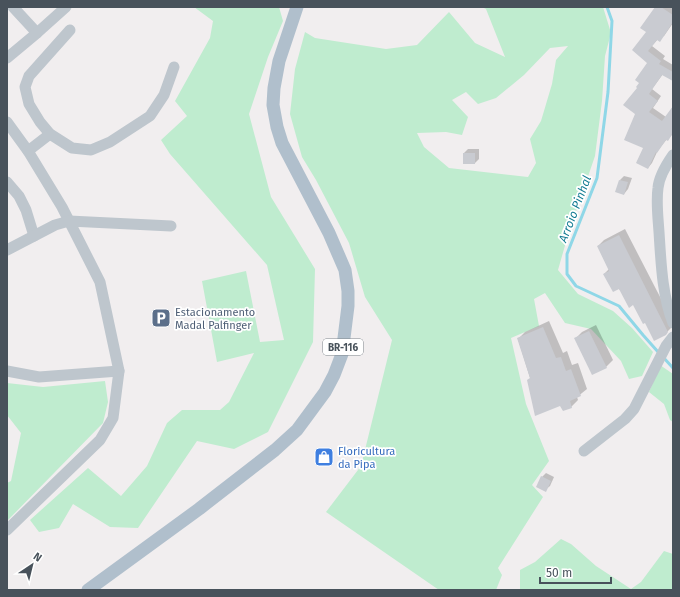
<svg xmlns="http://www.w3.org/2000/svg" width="680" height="597" font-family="'Fira Sans',sans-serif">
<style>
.green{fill:#bfeccf;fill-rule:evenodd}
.shadow{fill:#0003}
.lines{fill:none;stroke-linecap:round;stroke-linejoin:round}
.stream{stroke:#8fd7e7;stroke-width:3}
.building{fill:#c9cbd1}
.minor{stroke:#bec6cd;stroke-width:11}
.major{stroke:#b0bfcc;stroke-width:13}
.labels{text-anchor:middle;stroke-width:3.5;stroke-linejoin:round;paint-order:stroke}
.shield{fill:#fff;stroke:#7f868c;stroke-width:1}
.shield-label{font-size:10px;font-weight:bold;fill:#48525b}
.service-label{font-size:11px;fill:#4e5e75;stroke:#fff;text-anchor:start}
.shop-label{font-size:11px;fill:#366cbe;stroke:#fff;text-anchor:start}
.water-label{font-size:12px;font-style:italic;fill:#147c93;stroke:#fff}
</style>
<rect width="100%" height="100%" fill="#f1eeef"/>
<g class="green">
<polygon points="194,7 279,7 283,21 268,57 249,114 271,197 315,269 313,342 268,432 234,449 197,441 138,528 110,527 73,504 59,528 39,532 30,520 88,468 121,496 147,466 167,423 182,410 220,410 229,402 254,353 217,362 202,281 246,271 260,342 284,340 267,265 170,154 161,140 187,116 175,101 210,38 213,21"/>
<path d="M482 7H603L611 33 605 56 602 101 595 156 568 235 558 270 578 294 613 311 632 328 653 352 642 376 629 379 621 361 591 329 565 323 545 293 534 299 539 326 511 338 526 404 549 461 532 485 543 497 498 568 502 575 496 590H439L326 512 361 466 392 340 365 297 349 243 316 180 302 157 290 114 295 69 305 32 315 38 386 49 417 45 449 12 475 43 505 57 486 9ZM568 46 556 60 552 84 541 121 530 139 536 163 528 177 449 168 424 147 417 133 446 132 462 135 468 117 452 100 466 92 478 104 496 98 524 75 550 48Z"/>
<polygon points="660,365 673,374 673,422 670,420 664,404 649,392"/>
<polygon points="105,381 108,402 103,423 7,521 7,483 11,481 21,433 7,415 7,383 43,387"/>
<polygon points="561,539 571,544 596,566 631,589 641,582 664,551 673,554 673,590 520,590 520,570 535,562"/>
</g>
<g class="shadow">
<polygon points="656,7 673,8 673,23 664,36 658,39 652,46 665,56 663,59 673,65 673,81 663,74 652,89 661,96 653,108 666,117 673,107 673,134 667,139 658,150 652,163 648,168 636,114 638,87 648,63 648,32"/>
<polygon points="468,149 479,149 479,159 474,164 464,153"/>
<polygon points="624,176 632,178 628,189 624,194 620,180"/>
<polygon points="625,229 673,322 673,326 665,334 645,321 634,304 604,274 609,269 598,246 604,240"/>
<polygon points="549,321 563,353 567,351 572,365 578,363 587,389 577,397 578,400 571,407 561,404 530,378 518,339 525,332"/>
<polygon points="596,325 613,360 606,367 575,339 582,332"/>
<polygon points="546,473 554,477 550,486 545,490 542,477"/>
</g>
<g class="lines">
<g class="stream">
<polyline points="607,7 612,21 608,92 597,178 567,254 567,274 576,286 619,306 643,335 659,353"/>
<polyline points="663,357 673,368"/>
</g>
</g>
<g class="building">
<polygon points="655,7 661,7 673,15 673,22 660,42 657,40 648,51 661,61 659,64 673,72 673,81 662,75 649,94 658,101 649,112 662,121 673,106 673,133 668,141 666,140 657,153 656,152 648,169 636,163 643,148 624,140 635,114 623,105 637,88 636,87 639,83 635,80 647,63 632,50 646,32 640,28"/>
<rect x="463" y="153" width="12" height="11"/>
<polygon points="619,180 628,182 624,195 615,192"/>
<polygon points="619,235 668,332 666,335 654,341 645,323 643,324 633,305 629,308 619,289 613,292 603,274 609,271 597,246"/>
<polygon points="543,327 556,358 561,357 566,371 571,369 581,396 570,401 572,408 563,411 560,406 535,416 527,380 530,378 517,338"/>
<polygon points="589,331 607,368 592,375 574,338"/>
<polygon points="541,476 551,481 546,492 536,487"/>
</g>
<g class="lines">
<g class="minor">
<polyline points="13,7 37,33"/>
<polyline points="70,30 29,76 25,87 29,104 40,122 50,134 72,148 91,150 110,142 150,116 164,95 174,67"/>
<polyline points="7,58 37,33 66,7"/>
<polyline points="7,122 28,151 62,207 100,282 119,371 113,418 100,440 7,530"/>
<polyline points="28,151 50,134"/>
<path d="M673 155C666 165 659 176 658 188 656 202 658 217 659 232 661 262 662 295 673 323"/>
<polyline points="7,182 19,196 26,210 34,236"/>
<polyline points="7,250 55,225 69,221 171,226"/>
<polyline points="7,371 39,377 119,371"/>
<polyline points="584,451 625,419 634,409 666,346 673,337"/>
</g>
<polyline class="major" points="88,590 199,509 275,450 297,430 325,392 334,375 342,354 348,306 348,291 345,270 329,233 282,143 277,127 273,105 274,88 279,61 297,7"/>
</g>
<defs>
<symbol id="parking-square" viewBox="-11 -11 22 22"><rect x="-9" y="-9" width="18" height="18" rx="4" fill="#5c6f8a" stroke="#fff"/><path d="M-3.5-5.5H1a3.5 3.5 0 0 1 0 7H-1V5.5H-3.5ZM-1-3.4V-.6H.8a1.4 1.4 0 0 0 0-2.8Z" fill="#fff"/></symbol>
<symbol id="shop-square" viewBox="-11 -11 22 22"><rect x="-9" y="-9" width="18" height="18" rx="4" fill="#3f7fe0" stroke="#fff"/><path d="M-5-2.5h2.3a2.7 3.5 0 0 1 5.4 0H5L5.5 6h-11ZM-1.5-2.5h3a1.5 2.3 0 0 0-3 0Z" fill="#fff"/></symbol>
</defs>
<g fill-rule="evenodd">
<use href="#parking-square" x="150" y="307" width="22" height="22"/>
<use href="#shop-square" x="313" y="446" width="22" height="22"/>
</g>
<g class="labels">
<rect class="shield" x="323" y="339" width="40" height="16" rx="3"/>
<g class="shield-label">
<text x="343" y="351">BR-116</text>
</g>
<g class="service-label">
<text x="175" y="316">Estacionamento<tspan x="175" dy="13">Madal Palfinger</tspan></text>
</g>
<g class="shop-label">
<text x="338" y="455">Floricultura<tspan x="338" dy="13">da Pipa</tspan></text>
</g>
<g class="water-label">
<text transform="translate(575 209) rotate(-69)" y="4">Arroio Pinhal</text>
</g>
</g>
<rect width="680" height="597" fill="none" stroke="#48525b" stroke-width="16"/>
<g transform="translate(32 565) rotate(35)" stroke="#ffffff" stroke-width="3" paint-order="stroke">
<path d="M0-3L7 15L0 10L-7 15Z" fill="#48525b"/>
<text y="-6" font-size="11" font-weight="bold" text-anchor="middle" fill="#48525b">N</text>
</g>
<path d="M540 577v6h71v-6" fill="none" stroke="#48525b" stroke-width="2"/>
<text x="546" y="577" font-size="12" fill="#48525b" stroke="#ffffff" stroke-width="3" paint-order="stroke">50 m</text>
</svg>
